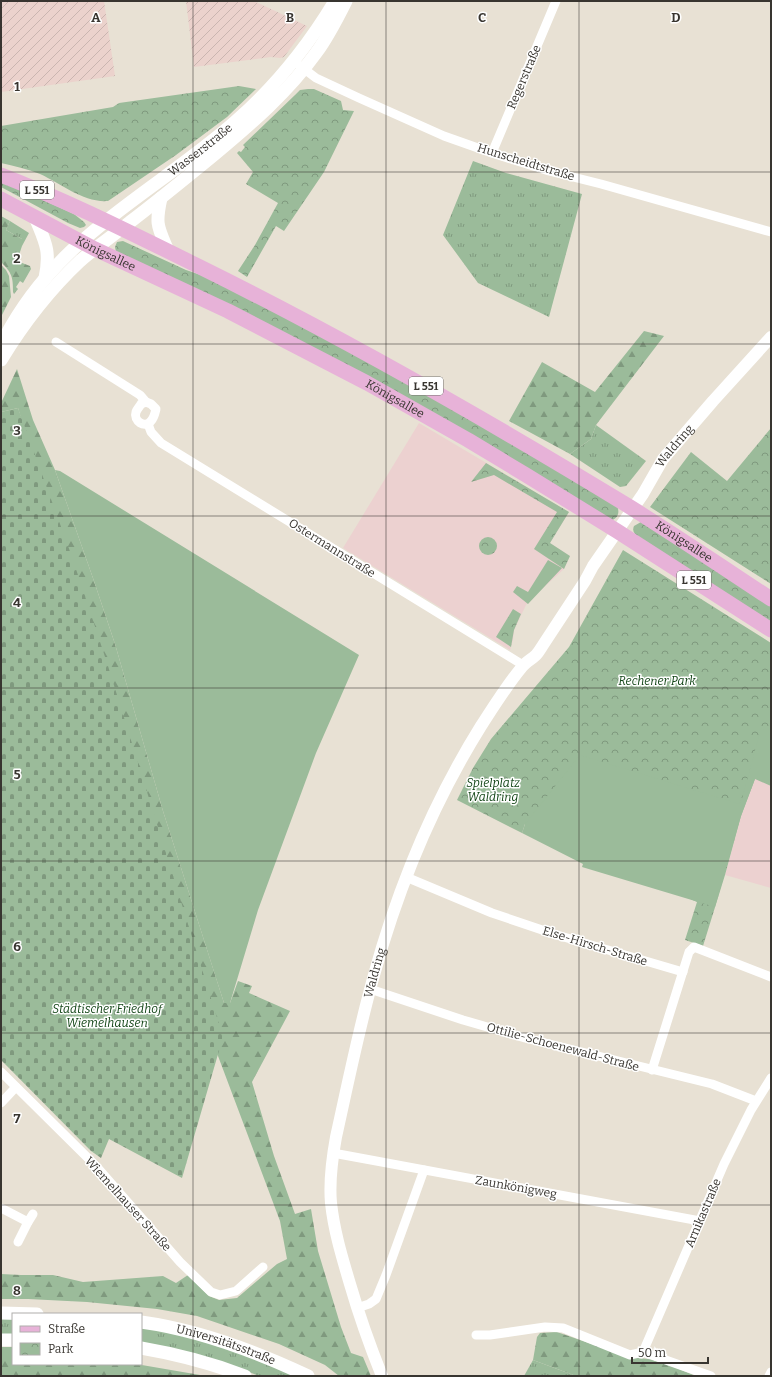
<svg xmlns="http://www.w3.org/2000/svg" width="772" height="1377" font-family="Bitter,serif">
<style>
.industrial{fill:url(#industrial-furrows)}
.education{fill:#ecd1d0}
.grass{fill:url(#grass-tufts)}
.forest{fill:url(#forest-firs)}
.cemetery{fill:url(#cemetery-stones)}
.park{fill:url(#park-crowns)}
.garden{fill:#9bbb9a}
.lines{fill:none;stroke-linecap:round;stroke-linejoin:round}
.minor{stroke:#fff;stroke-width:9}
.tertiary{stroke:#fff;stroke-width:12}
.secondary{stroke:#fff;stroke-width:13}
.primary{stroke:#e7b2d8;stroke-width:15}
.grid{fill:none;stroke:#383530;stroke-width:1;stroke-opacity:0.55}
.labels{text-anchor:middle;stroke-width:3;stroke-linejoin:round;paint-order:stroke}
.shield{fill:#fff;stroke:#74726e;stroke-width:1}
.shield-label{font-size:11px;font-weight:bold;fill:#383530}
.street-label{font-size:12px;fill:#383530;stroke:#fff}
.park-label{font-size:12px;font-style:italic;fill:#124516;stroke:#fff}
.grid-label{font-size:13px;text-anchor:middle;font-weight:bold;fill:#383530;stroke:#fff;stroke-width:3;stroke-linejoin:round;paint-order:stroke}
</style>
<defs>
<pattern id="industrial-furrows" width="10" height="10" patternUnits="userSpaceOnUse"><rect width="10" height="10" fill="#ebd2cc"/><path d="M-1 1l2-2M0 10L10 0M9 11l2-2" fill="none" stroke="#cab5b0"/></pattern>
<pattern id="grass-tufts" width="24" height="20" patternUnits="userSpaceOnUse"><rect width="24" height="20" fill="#9bbb9a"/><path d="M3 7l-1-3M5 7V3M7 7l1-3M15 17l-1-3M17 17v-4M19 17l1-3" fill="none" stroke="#7f997e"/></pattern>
<pattern id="forest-firs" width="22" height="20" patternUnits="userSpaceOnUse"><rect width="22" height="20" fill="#9bbb9a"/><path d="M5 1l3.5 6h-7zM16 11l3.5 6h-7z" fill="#7f997e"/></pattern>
<pattern id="cemetery-stones" width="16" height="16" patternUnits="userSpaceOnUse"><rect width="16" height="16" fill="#9bbb9a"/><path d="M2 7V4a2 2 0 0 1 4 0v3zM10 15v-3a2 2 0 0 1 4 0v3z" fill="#7f997e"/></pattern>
<pattern id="park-crowns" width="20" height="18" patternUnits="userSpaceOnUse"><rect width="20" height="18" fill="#9bbb9a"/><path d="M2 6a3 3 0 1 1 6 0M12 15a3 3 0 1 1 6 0" fill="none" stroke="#7f997e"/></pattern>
</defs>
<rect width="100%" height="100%" fill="#e8e1d4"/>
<g class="industrial">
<polygon points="1,1 104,1 115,76 1,92"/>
<polygon points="186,1 254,1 307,26 284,57 280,58 271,57 194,67"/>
</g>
<g class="education">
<polygon points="419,423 569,512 550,543 570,556 564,569 532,598 526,605 514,630 513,640 510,650 343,548"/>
<polygon points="771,761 771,888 725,875 741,816 755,779"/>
</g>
<g class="grass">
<polygon points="473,161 506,173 582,194 549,317 478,283 443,235"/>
<polygon points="10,221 29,233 22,246 22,239 6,230"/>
<polygon points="596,425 646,461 626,486 620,487 570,454 591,439"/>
<rect x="1" y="1319" width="12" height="15"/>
<polygon points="141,1328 164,1331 219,1345 297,1376 259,1376 244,1370 141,1342"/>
<polygon points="533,1360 576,1376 524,1376"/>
</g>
<g class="forest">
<path d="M1 216 10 221 6 230 22 239V246L17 261 30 266 31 269 23 283 20 281 16 287 18 289 14 294 13 292C13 277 12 273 1 262Z"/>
<polygon points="1,265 6,270 9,276 11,297 1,317"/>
<polygon points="644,331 664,336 596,425 591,439 570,454 509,421 542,362 595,392"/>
<polygon points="17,369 33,420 55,470 94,581 115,644 163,811 224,1003 230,1003 238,981 252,986 249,993 290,1011 252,1082 274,1156 295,1214 311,1209 318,1251 341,1327 351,1353 363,1357 371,1376 339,1376 325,1365 279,1344 197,1316 157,1309 87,1302 28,1299 1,1299 1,1274 21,1275 53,1275 83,1282 163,1276 176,1283 188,1275 209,1296 219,1300 237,1298 277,1264 287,1259 280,1221 215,1048 18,408 1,412 1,403"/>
<polygon points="557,1332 629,1357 657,1360 696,1376 576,1376 533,1360 537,1337 540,1333"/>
<polygon points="1,1347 13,1347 13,1364 136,1364 206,1376 1,1376"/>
</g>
<polygon class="cemetery" points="18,408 72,557 108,666 223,1037 182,1178 109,1139 101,1158 91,1151 1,1060 1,412"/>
<g class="park">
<path d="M239 86 256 89 227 117 176 155 108 201C84 203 62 184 40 174 27 169 14 166 1 163V126L113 107 119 103Z"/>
<polygon points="308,89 314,89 341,101 343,110 354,111 324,172 284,231 276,226 247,277 238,271 255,245 278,203 246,184 253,172 237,153 239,151 241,152 245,147 243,145 295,95 300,90"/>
<polygon points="1,181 74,214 84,222 86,225 84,227 80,228 68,223 1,187"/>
<path d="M123 241 186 270 210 278 416 387 617 506C620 512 618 518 612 520L116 252 115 247 117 242Z"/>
<polygon points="771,428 771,584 650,507 691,452 727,481"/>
<polygon points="486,463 569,512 550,543 570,556 564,569 534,549 557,512 494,475 471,482"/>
<path d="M641 522 771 606V623L638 537C634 533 632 531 634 526Z"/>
<circle cx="488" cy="546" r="9"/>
<polygon points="623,550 771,643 771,761 755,779 741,816 725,875 703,946 685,940 697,902 525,824 522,833 457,800 473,768 491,739 569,647"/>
<polygon points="513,609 521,614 514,630 511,647 496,637"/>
</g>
<g class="garden">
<polygon points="55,470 60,471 359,655 316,753 258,910 230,1003 224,1003 216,978 163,811 115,644 94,581"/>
<polygon points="548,560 562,568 528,604 513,592 517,586 528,592"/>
<polygon points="761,728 771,733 771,786 755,779 741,816 715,907 582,867 583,864 522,833 525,824 580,755 739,804 742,799"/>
</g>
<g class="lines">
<g class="minor">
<polyline points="299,65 316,78 359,98 444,136 492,153 549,171 601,184 771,232"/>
<polyline points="492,153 556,1"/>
<polyline points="56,342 140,395 146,402"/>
<path d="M146 402 151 404 156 409C155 413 154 418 151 421 145 429 133 421 136 412 137 409 140 406 141 404Z"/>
<polyline points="148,424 151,432 161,443 523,665"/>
<polyline points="406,877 492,913 557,935 683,972"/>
<polyline points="370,989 463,1020 525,1038 712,1084 756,1101"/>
<polyline points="652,1070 689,952 694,947 771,977"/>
<polyline points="1,1072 96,1166 180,1262 211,1292 220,1295 236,1291 263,1267"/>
<polyline points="1,1103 16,1087"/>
<polyline points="333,1153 700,1221"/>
<polyline points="1,1208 28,1222 33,1214"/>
<polyline points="18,1242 28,1222"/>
<polyline points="357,1308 369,1304 376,1299 386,1275 424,1170"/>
<polyline points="476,1335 490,1335 545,1327 563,1328 630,1355 643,1352 711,1376"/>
<polyline points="643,1352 724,1164 751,1110 771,1078"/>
<polyline points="769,1376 771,1372"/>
</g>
<path class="tertiary" id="s1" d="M382 1376C370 1346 359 1315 350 1284 342 1257 334 1231 331 1203 329 1181 332 1159 336 1137 348 1083 359 1028 374 975 398 888 433 803 481 726 494 706 507 685 522 667 526 662 532 659 536 655 539 652 541 648 543 645L585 581 593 566 643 494 663 459 713 401 771 337"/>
<g class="secondary">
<path d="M161 198C155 225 158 227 168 251"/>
<path d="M35 217C45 242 51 250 45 278"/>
<path id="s2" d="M1 345C18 311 42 279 69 253 79 243 90 234 101 225 145 189 193 159 235 122 275 87 308 46 335 1"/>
<path d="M1 360C23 324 49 290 80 261 96 247 114 235 130 222 159 200 187 177 215 154 252 123 288 92 316 53 328 37 337 19 346 1"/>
<polyline points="1,1313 37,1314"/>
<path id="s3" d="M141 1322C200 1330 255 1351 308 1376"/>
<polyline points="1,1340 13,1340"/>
<path d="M141 1348C176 1354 211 1363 245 1376"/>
</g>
<g class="primary">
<path id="s4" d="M1 175C68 201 133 234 198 266 346 339 489 421 630 507 678 537 724 568 771 599"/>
<path id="s5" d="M1 199 95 249 228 311 367 383 468 440 526 475 617 531 771 630"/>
</g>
</g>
<path class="grid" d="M193 1V1376M386 1V1376M579 1V1376M1 172H771M1 344H771M1 516H771M1 688H771M1 861H771M1 1033H771M1 1205H771"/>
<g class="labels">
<g class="shield">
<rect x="20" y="181" width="34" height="18" rx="3"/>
<rect x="409" y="377" width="34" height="18" rx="3"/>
<rect x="677" y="571" width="34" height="18" rx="3"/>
</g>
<g class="shield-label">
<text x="37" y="194">L 551</text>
<text x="426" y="390">L 551</text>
<text x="694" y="584">L 551</text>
</g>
<g class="street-label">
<text transform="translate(524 77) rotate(-67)" y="4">Regerstraße</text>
<text dy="4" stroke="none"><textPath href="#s2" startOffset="282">Wasserstraße</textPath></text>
<text transform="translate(526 162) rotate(17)" y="4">Hunscheidtstraße</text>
<text dy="4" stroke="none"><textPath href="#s5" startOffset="118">Königsallee</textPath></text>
<text dy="4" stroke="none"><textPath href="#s5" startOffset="442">Königsallee</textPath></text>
<text dy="4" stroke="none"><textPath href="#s1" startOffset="1027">Waldring</textPath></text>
<text dy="4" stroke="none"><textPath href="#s4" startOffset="776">Königsallee</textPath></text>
<text transform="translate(332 548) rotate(32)" y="4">Ostermannstraße</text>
<text transform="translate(595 946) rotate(17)" y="4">Else-Hirsch-Straße</text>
<text dy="4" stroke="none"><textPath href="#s1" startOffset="416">Waldring</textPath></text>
<text transform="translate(563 1047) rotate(15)" y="4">Ottilie-Schoenewald-Straße</text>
<text transform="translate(516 1187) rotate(10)" y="4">Zaunkönigweg</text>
<text transform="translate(128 1204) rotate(48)" y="4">Wiemelhauser Straße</text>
<text transform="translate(703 1213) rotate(-67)" y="4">Arnikastraße</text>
<text dy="4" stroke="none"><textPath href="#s3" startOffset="88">Universitätsstraße</textPath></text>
</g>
<g class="park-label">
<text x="657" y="685">Rechener Park</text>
<text x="493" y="787">Spielplatz<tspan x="493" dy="14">Waldring</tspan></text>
<text x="107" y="1013">Städtischer Friedhof<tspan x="107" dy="14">Wiemelhausen</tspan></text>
</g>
</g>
<g class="grid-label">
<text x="96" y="22">A</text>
<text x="290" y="22">B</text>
<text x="482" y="22">C</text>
<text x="676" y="22">D</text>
<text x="17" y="91">1</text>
<text x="17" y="263">2</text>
<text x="17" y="435">3</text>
<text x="17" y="607">4</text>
<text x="17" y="779">5</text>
<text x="17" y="951">6</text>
<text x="17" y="1123">7</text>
<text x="17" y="1295">8</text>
</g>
<rect width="772" height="1377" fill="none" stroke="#383530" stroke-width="4"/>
<rect x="12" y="1313" width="130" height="52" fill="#ffffff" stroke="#afaeac"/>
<rect x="20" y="1326" width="20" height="6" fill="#e7b2d8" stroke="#afaeac"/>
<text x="48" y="1333" font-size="12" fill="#383530">Straße</text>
<rect x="20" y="1343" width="20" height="12" fill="url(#park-crowns)" stroke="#afaeac"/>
<text x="48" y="1353" font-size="12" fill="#383530">Park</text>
<path d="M632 1357v6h76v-6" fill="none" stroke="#383530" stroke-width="2"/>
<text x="638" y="1357" font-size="12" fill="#383530" stroke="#ffffff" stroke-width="3" paint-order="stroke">50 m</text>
</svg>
